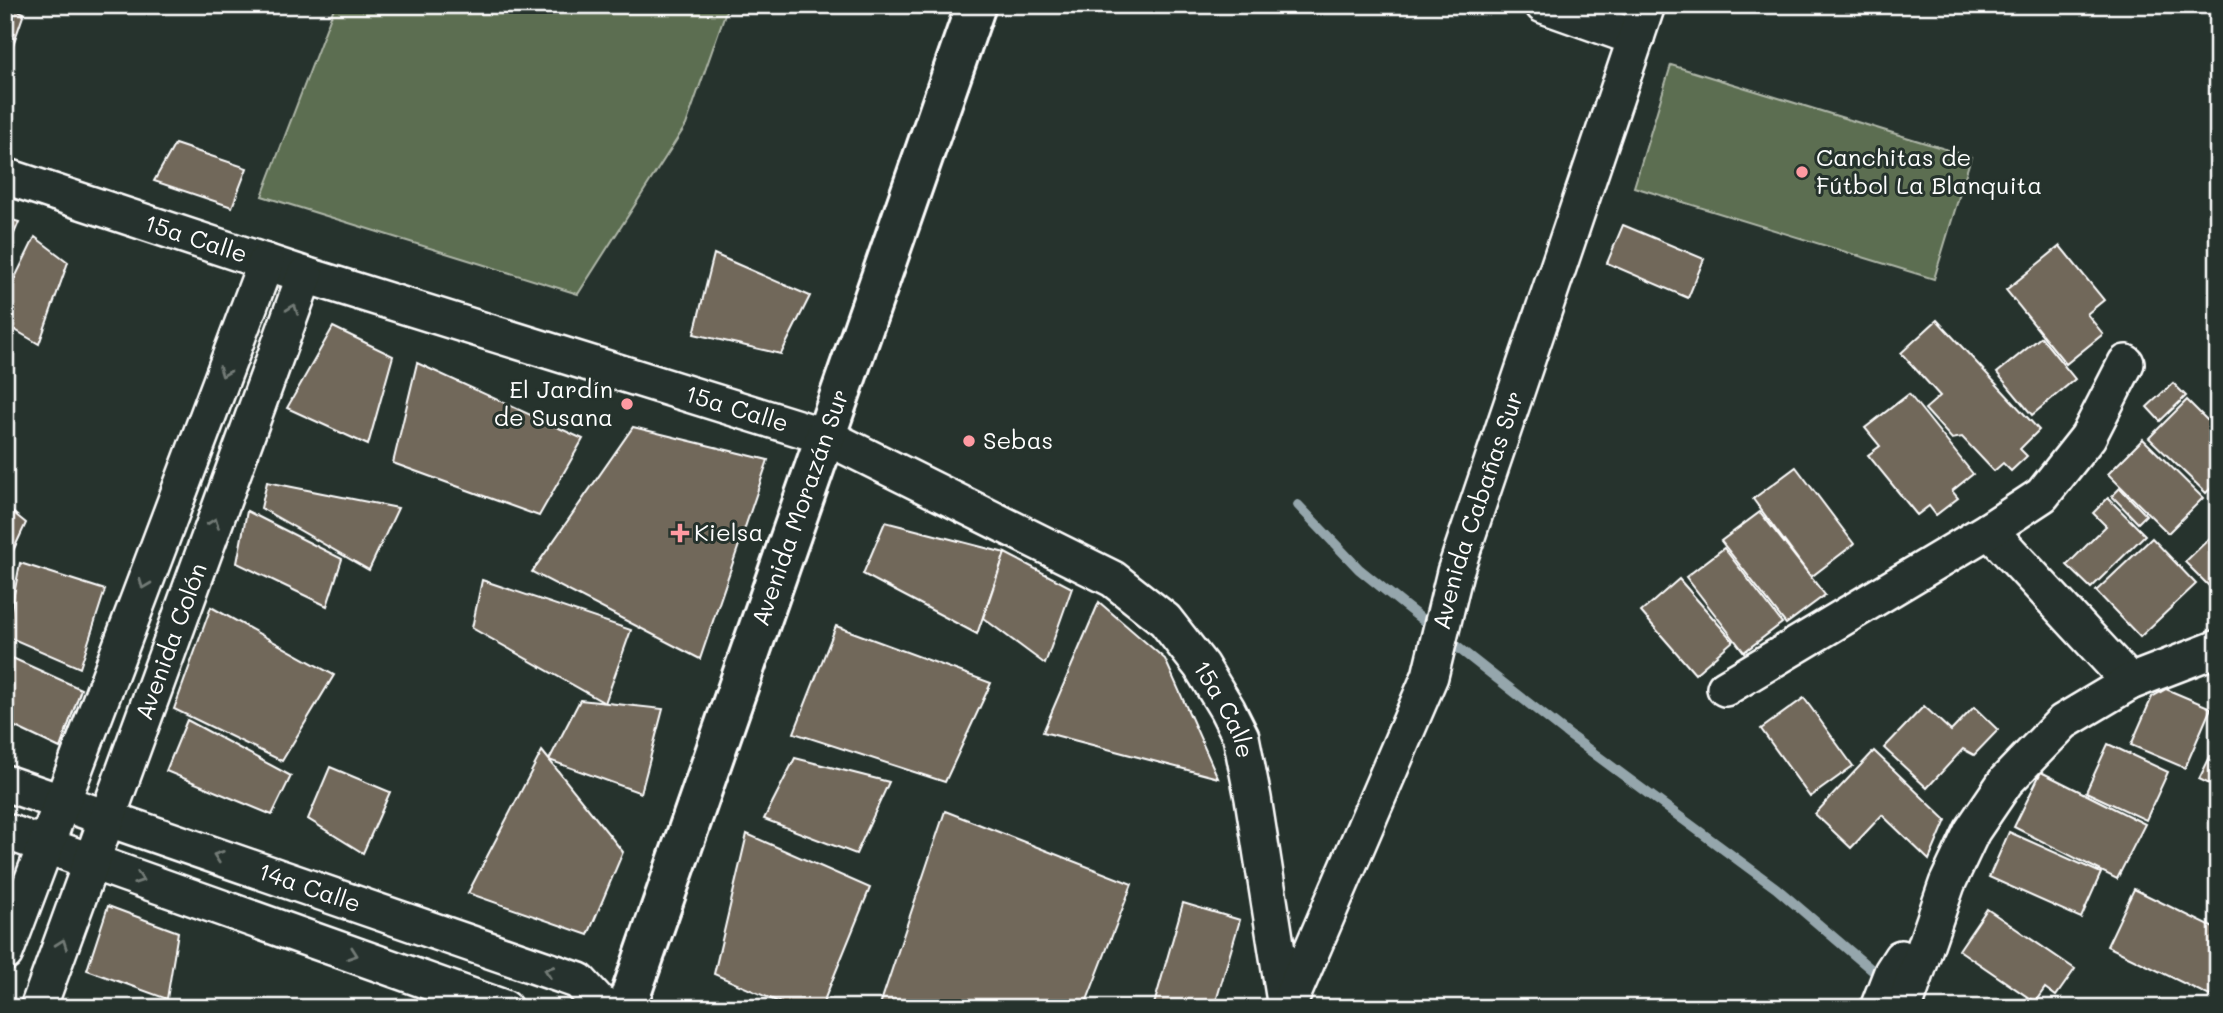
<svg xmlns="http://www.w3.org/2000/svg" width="2223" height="1013" font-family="Mali,sans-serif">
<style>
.green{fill:#5c6e51;stroke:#aeb6a8;stroke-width:2}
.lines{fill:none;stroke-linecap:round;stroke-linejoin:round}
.stream{stroke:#95a6ac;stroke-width:10}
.building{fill:#71675a;stroke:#fff;stroke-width:2}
.minor-casing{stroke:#fff;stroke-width:40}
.tertiary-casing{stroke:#fff;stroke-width:44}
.minor{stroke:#26332d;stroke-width:35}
.tertiary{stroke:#26332d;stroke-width:38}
.oneway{stroke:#727a76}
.poi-dot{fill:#ff9aa2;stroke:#26332d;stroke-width:2.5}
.labels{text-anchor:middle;stroke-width:6;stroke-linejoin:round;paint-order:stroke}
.poi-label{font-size:24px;fill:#fff;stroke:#26332d;text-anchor:start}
.street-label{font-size:24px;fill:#fff;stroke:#26332d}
</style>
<rect width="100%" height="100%" fill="#26332d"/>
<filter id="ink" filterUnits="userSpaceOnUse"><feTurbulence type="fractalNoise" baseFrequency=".0143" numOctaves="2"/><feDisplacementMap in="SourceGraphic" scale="14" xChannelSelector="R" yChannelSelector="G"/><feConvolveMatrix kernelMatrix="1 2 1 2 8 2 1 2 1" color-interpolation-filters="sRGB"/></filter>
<g filter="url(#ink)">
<g class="green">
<polygon points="335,5 728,5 686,125 578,294 262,196"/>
<polygon points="1671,65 1971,157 1934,279 1634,187"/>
</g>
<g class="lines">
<polyline class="stream" points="1298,505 1359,569 1405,606 1569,735 1776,888 1872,970"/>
</g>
<g class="building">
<polygon points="5,5 24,13 5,68"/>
<polygon points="175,144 247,168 232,207 154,181"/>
<polygon points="5,218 19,222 5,255"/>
<polygon points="1623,225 1704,259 1688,298 1607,263"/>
<polygon points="35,237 68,262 39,344 5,324 5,298"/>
<polygon points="2060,246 2104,300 2087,314 2103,334 2066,364 2006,290"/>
<polygon points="714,254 810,296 781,354 694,334"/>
<polygon points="1937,320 2039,430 2020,449 2027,456 2011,471 2003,463 1994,471 1962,437 1952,439 1925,409 1940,396 1901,353"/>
<polygon points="333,327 393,356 368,445 287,408"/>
<polygon points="2041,337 2075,379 2032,415 1997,373"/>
<polygon points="417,363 583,439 539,516 393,463"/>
<polygon points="2173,383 2186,396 2160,421 2147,407"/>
<polygon points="1909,394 1973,474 1952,491 1958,498 1936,515 1929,506 1917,515 1868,455 1880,446 1865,428"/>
<polygon points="2187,400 2218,431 2218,481 2206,493 2149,438"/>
<polygon points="633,427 768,460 700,659 532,572"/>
<polygon points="2143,439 2203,498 2168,533 2108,474"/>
<polygon points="1796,467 1854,544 1811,577 1753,499"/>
<polygon points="267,482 398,508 369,570 261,508"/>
<polygon points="2120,488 2146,515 2138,523 2112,496"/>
<polygon points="2108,498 2145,535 2091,588 2067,565 2106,526 2093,513"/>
<polygon points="5,506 26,523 5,568"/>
<polygon points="247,511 342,559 327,606 237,563"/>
<polygon points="1760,512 1825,595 1786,624 1721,541"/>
<polygon points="885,522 1005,553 977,634 863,574"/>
<polygon points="2218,530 2218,595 2185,562"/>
<polygon points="2152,538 2196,584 2140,637 2096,591"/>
<polygon points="1724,548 1782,623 1744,652 1686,577"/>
<polygon points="1005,553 1072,588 1045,664 983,618"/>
<polygon points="20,563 105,590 80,668 6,636"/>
<polygon points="1679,579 1733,641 1695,674 1641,612"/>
<polygon points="482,580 631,630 605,703 472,628"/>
<polygon points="1099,602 1165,659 1218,778 1043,732"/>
<polygon points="211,607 334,675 282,761 174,709"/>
<polygon points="836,626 991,683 945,782 794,733"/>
<polygon points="8,656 81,689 60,748 5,722 5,659"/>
<polygon points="2166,689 2211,708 2185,768 2131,745 2152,697"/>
<polygon points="1804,698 1853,766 1810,797 1761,729"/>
<polygon points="580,700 663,709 641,793 549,760"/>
<polygon points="1924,706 1951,731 1974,707 1998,730 1974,755 1963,749 1927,788 1884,748"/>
<polygon points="187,720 291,776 272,815 166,771"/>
<polygon points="2218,741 2218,788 2199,779"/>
<polygon points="2108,744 2168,772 2146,820 2086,792"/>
<polygon points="542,751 623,852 588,935 468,893"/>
<polygon points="1874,751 1946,820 1929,860 1882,815 1851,848 1815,814"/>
<polygon points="795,758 889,782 856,854 764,819"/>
<polygon points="330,767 390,792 363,853 308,819"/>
<polygon points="2041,772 2145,824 2117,879 2014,827"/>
<polygon points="945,811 1132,884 1084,1008 879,1008"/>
<polygon points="2009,832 2101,873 2081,918 1989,877"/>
<polygon points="747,834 870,888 821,1008 792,1008 714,974"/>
<polygon points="2134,889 2218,930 2218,1000 2107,946"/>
<polygon points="1183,903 1240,920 1214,1008 1153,1008"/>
<polygon points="108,906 178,932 167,999 87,970"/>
<polygon points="1987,909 2075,969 2056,996 2045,988 2035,1002 1959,950"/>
</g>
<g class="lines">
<defs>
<g id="minor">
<polyline points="1543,5 1636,38"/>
<path id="s1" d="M5 176 305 275 827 437 1113 579 1165 620 1201 666 1227 709 1241 737 1253 798 1286 1008"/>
<polyline points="1989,530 2130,682"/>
<polyline points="1725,688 1989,530 2042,495 2088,437 2126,363"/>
<path id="s2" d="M5 783 579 981 604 1008"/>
<polyline points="5,831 504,1008"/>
<polyline points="5,953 266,262"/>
<path id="s3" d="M38 1008 305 275"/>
<path id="s4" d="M1287 1008 1430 676 1455 572 1647 5"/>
<polyline points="1878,1008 1892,972 1901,958"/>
<polyline points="1904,1008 1947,884 1972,831 2006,781 2063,722 2130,682 2218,648"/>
</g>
<g id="tertiary">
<path id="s5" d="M626 1008 976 5"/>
</g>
</defs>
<use href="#minor" class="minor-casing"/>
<use href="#tertiary" class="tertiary-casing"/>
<use href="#minor" class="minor"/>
<use href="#tertiary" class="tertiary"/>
</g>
<defs><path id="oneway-chevron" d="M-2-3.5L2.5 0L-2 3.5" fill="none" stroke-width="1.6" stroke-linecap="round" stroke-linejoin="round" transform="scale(1.75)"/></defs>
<g class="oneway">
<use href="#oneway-chevron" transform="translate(293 309) rotate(-70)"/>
<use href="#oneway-chevron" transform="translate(224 372) rotate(111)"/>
<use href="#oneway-chevron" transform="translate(214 523) rotate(-70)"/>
<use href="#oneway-chevron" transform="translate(144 584) rotate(111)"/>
<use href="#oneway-chevron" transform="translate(218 856) rotate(-161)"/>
<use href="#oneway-chevron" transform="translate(139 879) rotate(19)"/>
<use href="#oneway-chevron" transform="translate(62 944) rotate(-70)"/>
<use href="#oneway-chevron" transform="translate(353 954) rotate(19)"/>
<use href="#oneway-chevron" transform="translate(549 971) rotate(-161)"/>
</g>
</g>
<g class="poi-dot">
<circle cx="1802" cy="172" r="7"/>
<circle cx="627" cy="404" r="7"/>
<circle cx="969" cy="441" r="7"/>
<path d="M676.5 522.5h7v7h7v7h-7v7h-7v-7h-7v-7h7z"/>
</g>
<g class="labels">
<g class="poi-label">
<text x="1816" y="166">Canchitas de<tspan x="1816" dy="28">Fútbol La Blanquita</tspan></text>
<text x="613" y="398" text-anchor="end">El Jardín<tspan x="613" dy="28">de Susana</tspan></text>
<text x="983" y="449">Sebas</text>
<text x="694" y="541">Kielsa</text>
</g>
<g class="street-label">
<text dy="8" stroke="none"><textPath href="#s1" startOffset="201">15a Calle</textPath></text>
<text dy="8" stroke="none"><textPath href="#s1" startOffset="768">15a Calle</textPath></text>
<text dy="8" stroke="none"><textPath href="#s5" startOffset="530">Avenida Morazán Sur</textPath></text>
<text dy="8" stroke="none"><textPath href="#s4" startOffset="534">Avenida Cabañas Sur</textPath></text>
<text dy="8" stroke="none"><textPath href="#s3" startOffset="390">Avenida Colón</textPath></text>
<text dy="8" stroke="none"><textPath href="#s1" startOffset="1356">15a Calle</textPath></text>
<text dy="8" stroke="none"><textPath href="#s2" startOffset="322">14a Calle</textPath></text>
</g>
</g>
<rect width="2223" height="1013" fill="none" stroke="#26332d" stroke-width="28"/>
<rect x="14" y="14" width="2195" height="985" fill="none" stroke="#fff" stroke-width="2.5" filter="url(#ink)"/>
</svg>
